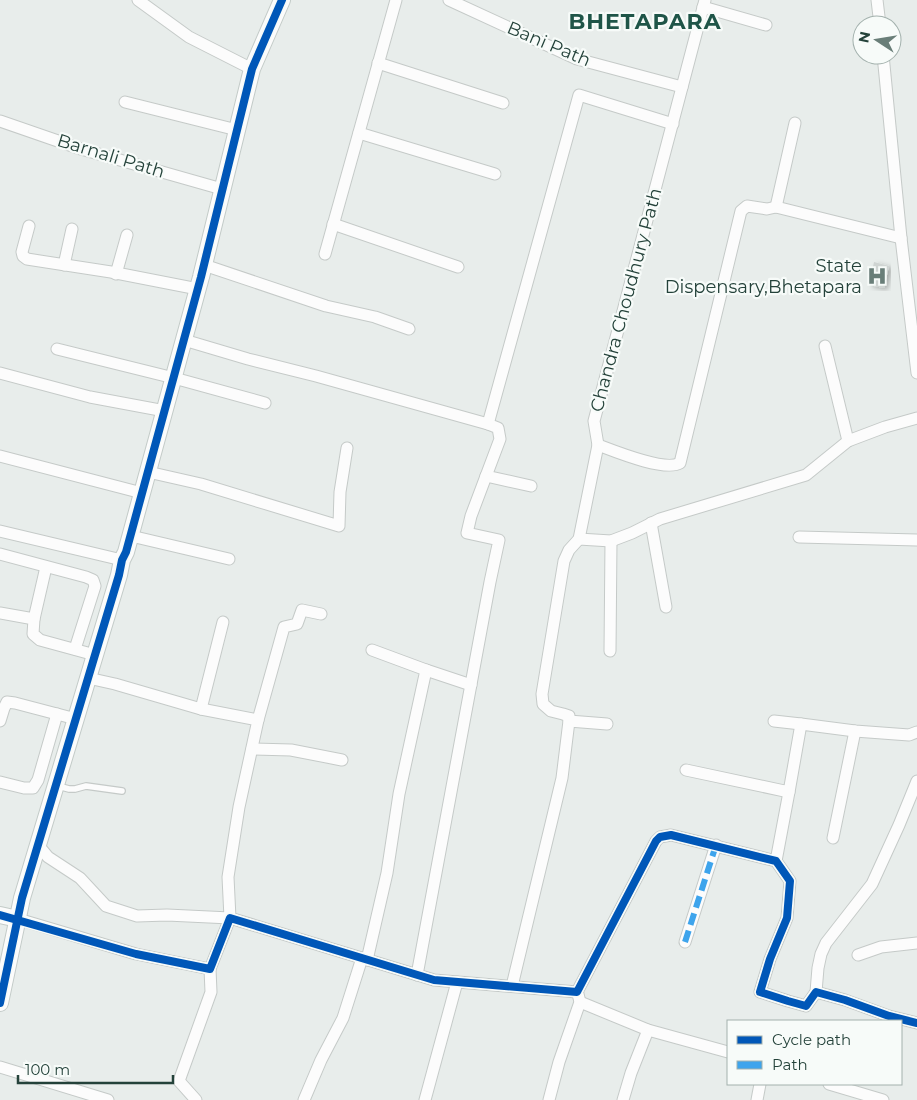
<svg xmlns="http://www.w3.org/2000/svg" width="917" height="1100" font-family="Montserrat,sans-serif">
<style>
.building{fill:#cfd4d2;filter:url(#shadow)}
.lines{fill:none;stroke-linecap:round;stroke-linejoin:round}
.lane-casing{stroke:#c5cac8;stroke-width:8}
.street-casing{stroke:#c5cac8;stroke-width:13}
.secondary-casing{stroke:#c3cbc8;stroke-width:18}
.lane{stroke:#fcfcfc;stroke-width:5.5}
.street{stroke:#fcfcfc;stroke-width:11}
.secondary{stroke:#fcfcfc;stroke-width:16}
.quiet{stroke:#3ea4ec;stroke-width:6;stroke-dasharray:12 6;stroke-linecap:butt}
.cycleway-casing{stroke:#f7fbf9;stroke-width:11}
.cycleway{stroke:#0057b8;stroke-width:8}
.labels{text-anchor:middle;stroke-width:4.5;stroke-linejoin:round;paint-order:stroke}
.street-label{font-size:18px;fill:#24423a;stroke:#f7fbf9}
.poi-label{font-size:18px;fill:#24423a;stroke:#f7fbf9;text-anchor:end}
.district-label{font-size:22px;font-weight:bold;letter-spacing:1px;fill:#1f5548;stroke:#f7fbf9}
</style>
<defs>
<filter id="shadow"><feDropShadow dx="3.5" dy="2" stdDeviation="2.5" flood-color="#0004"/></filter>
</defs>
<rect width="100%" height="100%" fill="#e8edeb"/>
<polygon class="building" points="874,262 889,266 884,288 869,285"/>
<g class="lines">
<defs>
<polyline id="lane" points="58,786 69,789 75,789 86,786 122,791"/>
<g id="street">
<polyline points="138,0 189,37 252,69"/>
<polyline points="449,0 577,59 682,87"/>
<polyline points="705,0 594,421 598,445 579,539 611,541 632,533 660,519 806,475 848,441 885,427 917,418"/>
<polyline points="877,0 880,25"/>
<polyline points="703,7 766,25"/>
<polyline points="883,55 901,238 917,373"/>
<polyline points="378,63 503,103"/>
<polyline points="125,102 237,130"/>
<polyline points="0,121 81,149 222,189"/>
<polyline points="359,133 495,174"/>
<polyline points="776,207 795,123"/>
<polyline points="333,224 458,267"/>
<polyline points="29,226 22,252 23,256 27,259 111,272 198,289"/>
<polyline points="325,254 396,0"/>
<polyline points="64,265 72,229"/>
<polyline points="204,265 326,306 375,317 409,329"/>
<polyline points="116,274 127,235"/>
<polyline points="184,340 248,359 316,376 488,424 498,428 500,439 471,516 467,533 499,540 490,582 417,975"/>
<polyline points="825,346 848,441"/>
<polyline points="57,349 174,378 265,403"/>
<polyline points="0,373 90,397 165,411"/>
<polyline points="488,424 579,95 673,124"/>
<path d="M598 445C614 451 665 472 680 463L741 211 747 206 767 209 776 207 901 238"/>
<polyline points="0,456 142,493"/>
<polyline points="148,472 201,484 339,526 340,492 347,448"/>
<polyline points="486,476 531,486"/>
<polyline points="651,523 666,607"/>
<polyline points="0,531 122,560"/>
<polyline points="131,536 229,559"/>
<polyline points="799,537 917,540"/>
<polyline points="0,554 86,577 93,580 95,586 75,649"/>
<polyline points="0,613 34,619 33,634 40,640 95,655"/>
<polyline points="34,619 46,567"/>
<polyline points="610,651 611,541"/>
<polyline points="426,670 471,685"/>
<polyline points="201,709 223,622"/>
<polyline points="258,720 284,627 297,624 302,610 321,614"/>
<polyline points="0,721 4,708 7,702 15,703 76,719"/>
<polyline points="569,721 607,724"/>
<polyline points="774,721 801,724"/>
<polyline points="252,749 291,750 342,760"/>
<polyline points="686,770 789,792 801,724 855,731 909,735 917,732"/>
<polyline points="0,782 24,788 33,788 38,780 57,714"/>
<polyline points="833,838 855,731"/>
<polyline points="38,845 48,857 80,878 106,906 137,916 167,915 230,918 228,877 239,807 258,720 201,709 115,684 88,678"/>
<polyline points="776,861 789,792"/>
<polyline points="18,919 136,954 210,969 230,918 434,980 577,992 656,841 660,837 671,835 776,861 790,881 787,918 770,959 760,992 788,1001 806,1006 816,992 845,1000 889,1016 917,1023"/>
<polyline points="685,942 716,845"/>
<polyline points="858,955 881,947 917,943"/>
<polyline points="367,960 387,873 399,794 426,670 372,650"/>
<polyline points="512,986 562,778 569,721 569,716 563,714 551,711 543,704 542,694 564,561 569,550 579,539"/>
<polyline points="816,992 818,968 821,954 826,943 872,884 899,825 917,781"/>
<polyline points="580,1002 648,1030 728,1052"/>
<polyline points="0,1067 108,1100"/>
<polyline points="829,1084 883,1100"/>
<polyline points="196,1100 179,1081 211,992 210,969"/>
<polyline points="304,1100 321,1060 343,1018 362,958"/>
<polyline points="425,1100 457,982"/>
<polyline points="549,1100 559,1062 580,1002 578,994"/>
<polyline points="623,1100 631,1073 648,1030"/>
<polyline points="757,1100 760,1084"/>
</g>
<g id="secondary">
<polyline points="0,915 18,919"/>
<polyline points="0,1003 22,898 119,575 122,560 126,552 201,277 252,69 282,0"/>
</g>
</defs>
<use href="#lane" class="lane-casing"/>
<use href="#street" class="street-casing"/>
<use href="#secondary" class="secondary-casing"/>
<use href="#lane" class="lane"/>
<use href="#street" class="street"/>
<use href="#secondary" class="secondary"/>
<polyline class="quiet" points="685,942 716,845"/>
<defs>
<g id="cycleway">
<polyline points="0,915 136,954 210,969 230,918 434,980 577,992 656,841 660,837 671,835 776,861 790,881 787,918 770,959 760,992 788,1001 806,1006 816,992 845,1000 889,1016 917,1023"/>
<polyline points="0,1003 22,898 119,575 122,560 126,552 201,277 252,69 282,0"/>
</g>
</defs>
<use href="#cycleway" class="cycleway-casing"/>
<use href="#cycleway" class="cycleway"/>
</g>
<defs>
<symbol id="hospital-bare" viewBox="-9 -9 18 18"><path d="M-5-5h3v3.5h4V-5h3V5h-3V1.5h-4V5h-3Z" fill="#697e78" stroke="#f7fbf9" stroke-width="2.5" paint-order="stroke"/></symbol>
</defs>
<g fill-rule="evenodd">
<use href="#hospital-bare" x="863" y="262" width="28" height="28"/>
</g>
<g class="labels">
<g class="street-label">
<text transform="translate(549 44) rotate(23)" y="6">Bani Path</text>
<text transform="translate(111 156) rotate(17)" y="6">Barnali Path</text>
<text transform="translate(626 300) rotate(-75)" y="6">Chandra Choudhury Path</text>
</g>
<g class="poi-label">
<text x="862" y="272">State<tspan x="862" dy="21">Dispensary,Bhetapara</tspan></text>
</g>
<g class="district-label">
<text x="645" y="29">BHETAPARA</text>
</g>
</g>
<rect x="727" y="1020" width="175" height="65" fill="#f7fbf9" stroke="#a3b1ad"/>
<rect x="737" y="1036" width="25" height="8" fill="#0057b8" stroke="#a3b1ad"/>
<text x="772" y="1045" font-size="15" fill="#24423a">Cycle path</text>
<rect x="737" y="1061" width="25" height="8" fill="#3ea4ec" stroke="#a3b1ad"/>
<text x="772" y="1070" font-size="15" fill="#24423a">Path</text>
<g transform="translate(877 40) rotate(282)"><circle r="24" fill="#f7fbf9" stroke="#a3b1ad"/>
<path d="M0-4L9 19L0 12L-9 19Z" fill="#697e78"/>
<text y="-8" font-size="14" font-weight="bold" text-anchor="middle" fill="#24423a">N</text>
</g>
<path d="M18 1075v8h155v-8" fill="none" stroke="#24423a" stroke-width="2.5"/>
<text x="25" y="1075" font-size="15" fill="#24423a" stroke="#f7fbf9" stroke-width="4" paint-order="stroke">100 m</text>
</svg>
